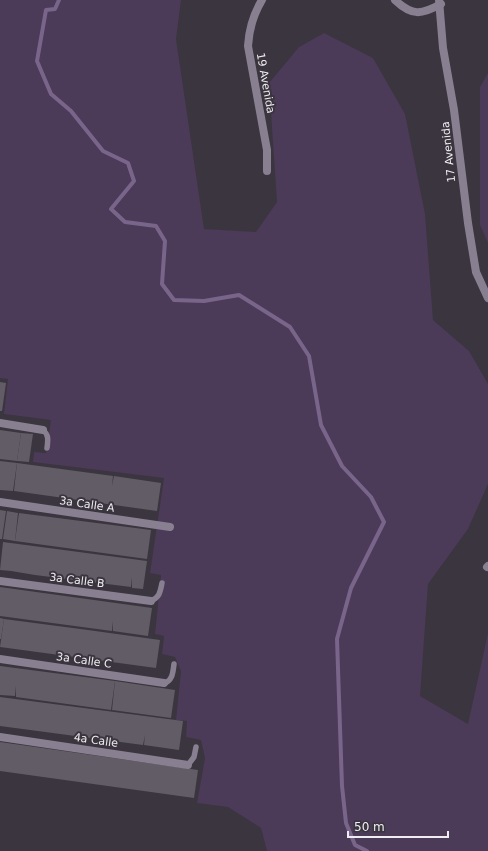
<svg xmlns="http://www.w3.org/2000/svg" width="488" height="851" font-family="'DejaVu Sans',sans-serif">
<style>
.green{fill:#4b3a58}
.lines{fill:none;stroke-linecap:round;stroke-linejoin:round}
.stream{stroke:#7a658a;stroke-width:4}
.building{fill:#625c67}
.service{stroke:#887f90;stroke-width:5.5}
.minor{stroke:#887f90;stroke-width:8}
.labels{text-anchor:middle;stroke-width:4;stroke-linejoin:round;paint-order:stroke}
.street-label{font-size:11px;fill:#efecf2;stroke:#3a353e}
</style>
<rect width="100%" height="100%" fill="#3a353e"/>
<g class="green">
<polygon points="0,0 181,0 176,39 204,229 256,232 277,202 269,83 299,47 324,33 373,58 405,114 425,214 433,320 469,351 488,384 488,484 468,529 428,584 420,696 468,724 488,633 488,851 267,851 261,828 228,807 197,803 205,758 201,740 186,737 187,721 176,720 181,671 175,657 162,654 164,636 155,634 161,575 150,573 164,478 33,462 34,452 46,453 51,420 4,414 8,379 0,378"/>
<polygon points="488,73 488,243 480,225 480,87"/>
</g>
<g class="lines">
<polyline class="stream" points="59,0 55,9 46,10 37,61 51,94 71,111 103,151 128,163 134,181 111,209 125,222 156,226 165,241 162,284 174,300 204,301 239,295 290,327 309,356 321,425 342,466 371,497 384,522 351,588 337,639 342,786 346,823 355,845 367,851"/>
</g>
<g class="building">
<polygon points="0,382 6,383 2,411 0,411"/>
<polygon points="0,430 21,433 17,461 0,459"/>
<polygon points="21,433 33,434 29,462 17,461"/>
<polygon points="0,461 17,463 13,491 0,490"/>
<polygon points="17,463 113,476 112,486 114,476 161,483 157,511 14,491"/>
<polygon points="0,510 6,511 2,539 0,539"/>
<polygon points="7,511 18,513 15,541 3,539"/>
<polygon points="19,513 151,530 147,559 15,541"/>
<polygon points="3,542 147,561 143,589 132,588 132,577 131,587 35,575 36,564 35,575 11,571 12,561 11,571 0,570"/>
<polygon points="0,587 152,608 148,636 113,631 113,621 112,631 0,616"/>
<polygon points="0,618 4,619 1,639 0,639"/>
<polygon points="4,619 88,630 87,639 88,630 160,640 156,668 0,647"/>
<polygon points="0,666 115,681 111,710 16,697 16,686 15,696 0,695"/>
<polygon points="115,681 175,690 171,718 112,710"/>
<polygon points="0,697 183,721 179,750 144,745 145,735 143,745 0,726"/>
<polygon points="0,742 198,770 194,798 0,771"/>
</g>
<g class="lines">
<g class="service">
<path d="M43 430C49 435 48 440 47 448"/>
<path d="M151 601C160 597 160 592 162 583"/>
<path d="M164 683C173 681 173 671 174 664"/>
<polyline points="188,765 194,757 196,747"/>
</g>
<g class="minor">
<path d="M262 0C253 15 249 28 248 46L267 150V171"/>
<path d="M395 0C412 16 421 15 441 4"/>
<polyline points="439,0 443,48 454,110 468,223 476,272 488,298"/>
<polyline points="0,423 43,430"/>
<polyline points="0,502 170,527"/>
<polyline points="487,567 488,566"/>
<polyline points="0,581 151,601"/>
<polyline points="0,659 164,683"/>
<polyline points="0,737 188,765"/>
</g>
</g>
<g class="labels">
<g class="street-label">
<text transform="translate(266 83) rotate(80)" y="4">19 Avenida</text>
<text transform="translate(448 152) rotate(-96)" y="4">17 Avenida</text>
<text transform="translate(87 504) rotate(8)" y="4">3a Calle A</text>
<text transform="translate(77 580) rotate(7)" y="4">3a Calle B</text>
<text transform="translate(84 660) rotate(8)" y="4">3a Calle C</text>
<text transform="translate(96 740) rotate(8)" y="4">4a Calle</text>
</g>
</g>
<path d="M348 831v6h100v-6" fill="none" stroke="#efecf2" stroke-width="2"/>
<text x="354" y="831" font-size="12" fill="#efecf2" stroke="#3a353e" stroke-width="3" paint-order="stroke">50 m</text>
</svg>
